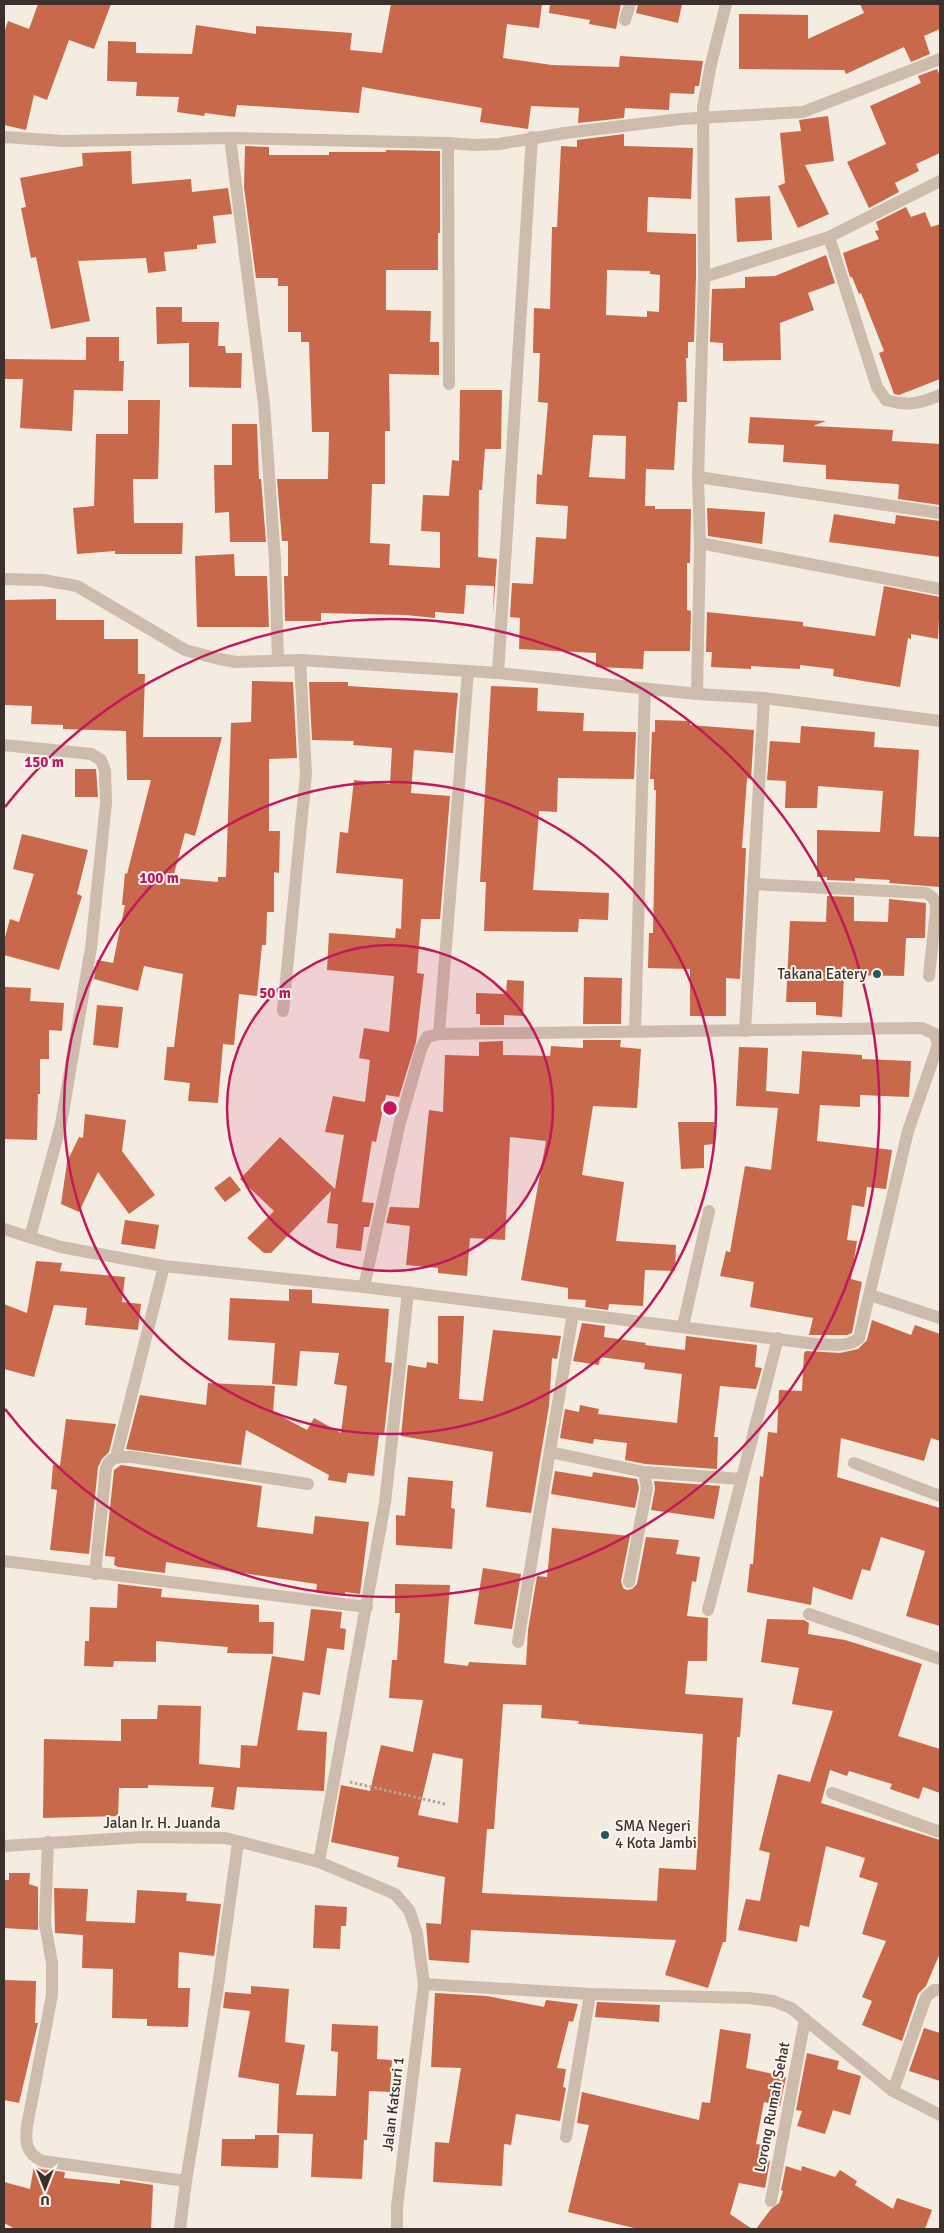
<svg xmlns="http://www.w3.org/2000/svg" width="944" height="2233" font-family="Signika,sans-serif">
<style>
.building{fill:#c8694b;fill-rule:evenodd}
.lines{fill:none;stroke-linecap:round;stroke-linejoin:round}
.path{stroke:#b9a596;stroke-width:3;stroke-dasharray:2.5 2.5;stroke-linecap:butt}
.service{stroke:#cdbbac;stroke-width:12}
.minor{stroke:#cdbbac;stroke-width:12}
.tertiary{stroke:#cdbbac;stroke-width:12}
.ring{fill:none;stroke:#c2185b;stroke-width:2.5}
.poi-dot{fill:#1f5a5e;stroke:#fbf5ee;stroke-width:2}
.labels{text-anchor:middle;stroke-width:4;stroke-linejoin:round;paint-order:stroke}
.poi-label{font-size:15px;fill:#3b302b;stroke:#fbf5ee;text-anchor:end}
.street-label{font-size:15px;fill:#3b302b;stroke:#fbf5ee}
.centre{fill:#c2185b;stroke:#fbf5ee;stroke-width:2.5}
.ring-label{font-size:15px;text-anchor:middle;font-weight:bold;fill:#c2185b;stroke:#fbf5ee;stroke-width:4;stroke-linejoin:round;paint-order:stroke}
</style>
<rect width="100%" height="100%" fill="#f4ebe1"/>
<g class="building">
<polygon points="38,4 111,4 94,49 69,40 47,100 34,95 26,130 4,125 4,33 8,21 29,29"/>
<polygon points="391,4 542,4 539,28 507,24 503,58 552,65 619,67 620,56 703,61 699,86 695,86 694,94 670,93 669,110 625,108 624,118 578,123 579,108 531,106 528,129 480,122 482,108 362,87 359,113 237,105 235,117 205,113 204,116 177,112 179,97 136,96 137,82 107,81 108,41 136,42 136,53 192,54 196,25 256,34 256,26 352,33 350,50 382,53"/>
<polygon points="550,4 621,4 616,29 589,24 590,20 549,13"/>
<polygon points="638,4 682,4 678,23 636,13"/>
<polygon points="860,4 940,4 940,29 924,36 930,54 911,62 904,47 846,74 844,70 739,69 739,14 808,15 808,39 864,13"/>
<polygon points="937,69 940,76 940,153 916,164 919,171 895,183 899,192 869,208 847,162 886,144 870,106 921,83 918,76"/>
<polygon points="828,116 834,161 805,165 829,214 798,228 778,186 785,183 780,133 801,131 799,120"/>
<path d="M624 134V146L693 148 691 199 648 197 647 232 696 234V277L694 342H688V358H686L687 402H678L674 470 646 469 645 506H655V509H691L690 563H687V610L691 611 690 651H644L643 669 596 667V653L519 649 520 618 510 617 512 583 533 584 536 537 566 539 568 506 536 504 537 474 542 475 548 403 538 402 540 353H533L534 308 550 309 552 227H557L561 146 577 147V140ZM607 270 650 271V274L660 275 659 312 647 311V317L606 315ZM593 435 626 436 625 479 589 477Z"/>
<polygon points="245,146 269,147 269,155 329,155 329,152 386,152 386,150 440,151 440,233 438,233 438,270 386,270 386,310 431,311 430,342 439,342 439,375 389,374 390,431 385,431 385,484 372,484 370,543 390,544 389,565 440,568 440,532 421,531 423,495 449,496 452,460 459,461 460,390 502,390 501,449 485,449 482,490 479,490 478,557 497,559 493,616 494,586 466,585 464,614 435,612 435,618 406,615 321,613 321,621 285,621 284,576 288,576 288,541 282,541 277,479 328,479 329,432 312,432 309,342 301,342 301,332 288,332 288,286 278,286 278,278 256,278 244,187"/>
<polygon points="131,151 132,184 191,179 192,192 228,188 232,214 213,216 216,243 197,245 197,249 164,252 166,271 148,273 146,258 78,261 90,321 51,329 36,257 31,258 21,208 26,207 20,178 83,166 82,153"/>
<polygon points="770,196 772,240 737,242 735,198"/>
<polygon points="906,207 911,217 925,212 931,227 940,224 940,379 899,395 894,394 879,353 884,351 861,293 859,294 852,277 850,277 843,253 879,239 875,231 879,230 876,222"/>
<polygon points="826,255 835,283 808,293 814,310 780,323 781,360 723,361 723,343 710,342 712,289 745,288 745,277 775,276"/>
<polygon points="156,307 182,307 182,322 219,322 218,346 225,346 226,353 242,353 241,388 189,387 189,343 157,344"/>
<polygon points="86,337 119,337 119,361 124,361 123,391 74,390 72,431 20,428 23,379 4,379 4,359 86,360"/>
<polygon points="128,400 160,400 158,479 133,479 134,523 183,523 182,554 115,554 115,551 77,554 73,508 94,506 96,434 128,434"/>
<polygon points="750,417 826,421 813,426 893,430 892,441 940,444 940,505 898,499 899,485 897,484 826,479 826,465 783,462 784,445 748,443"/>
<polygon points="232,424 257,424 259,479 261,479 266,542 230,542 229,512 215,513 214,465 232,465"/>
<polygon points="707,508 765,512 762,544 708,536"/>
<polygon points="834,514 895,524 896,515 940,521 940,557 829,542"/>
<polygon points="234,554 235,576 267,576 269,627 197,627 195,556"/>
<polygon points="884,586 940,597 938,639 911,634 911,639 908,638 900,687 833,676 834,669 800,665 800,669 751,666 751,669 711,667 712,652 706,652 707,612 803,622 803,626 875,636"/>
<polygon points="56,599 56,620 104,620 104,639 138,639 138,674 145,674 143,737 222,737 195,836 185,833 173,878 218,882 218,877 226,877 231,723 251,722 252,681 293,682 297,758 269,759 269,831 280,831 279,873 274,872 274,912 267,912 266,945 262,945 257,996 239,994 234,1045 223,1044 218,1103 188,1101 190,1083 164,1080 167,1047 174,1047 183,974 144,966 138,991 94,979 97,960 113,963 125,905 122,905 125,873 127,874 151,780 127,780 126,731 63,729 63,725 31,724 32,706 4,705 4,600"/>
<polygon points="309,682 348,682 348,686 458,693 456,714 453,753 414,750 411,793 450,796 440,919 421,919 417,973 424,974 416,1042 399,1097 386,1095 376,1142 372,1141 362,1202 374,1203 369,1227 364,1227 361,1251 336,1248 338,1224 327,1223 331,1191 271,1253 264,1253 247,1238 274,1211 240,1179 280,1137 335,1189 344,1135 325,1132 333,1096 365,1102 370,1060 359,1058 364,1028 389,1032 394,976 327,970 329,933 395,938 396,928 401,929 403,879 336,873 340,832 348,833 354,780 390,784 392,748 353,745 354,741 312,740"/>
<polygon points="491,686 538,688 537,711 584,713 583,731 636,732 634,779 558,778 557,812 539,811 533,890 609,893 608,920 579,919 578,932 484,931 486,882 480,882"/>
<polygon points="655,720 690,721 690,725 754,730 751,779 747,778 742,848 746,848 740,979 726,978 726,1016 690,1016 690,969 648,968 649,933 653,933 656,790 654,790 654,779 650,779 652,732 655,732"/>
<polygon points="801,726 875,732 874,747 919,750 914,836 940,837 940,887 889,883 890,880 855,878 855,881 827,880 827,877 817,877 817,830 880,832 883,791 818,786 817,808 785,808 786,781 767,780 770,741 800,743"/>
<polygon points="75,769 96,769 98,797 75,797"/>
<polygon points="22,834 88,850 77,894 82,896 59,970 4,955 4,941 10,919 19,922 34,874 13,869"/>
<polygon points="827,896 854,897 854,921 888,922 889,899 926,903 925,938 906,938 904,976 844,975 842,1017 816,1015 816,1002 786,1002 790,921 826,922"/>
<polygon points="584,977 622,978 621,1024 583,1024"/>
<polygon points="507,980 524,981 523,1016 504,1015 504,1025 480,1025 480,1014 476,1014 476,993 506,994"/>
<polygon points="5,987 31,988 30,1001 64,1003 62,1031 49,1030 49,1059 40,1059 40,1094 38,1094 37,1140 4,1139"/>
<polygon points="97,1005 123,1007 118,1048 93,1045"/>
<polygon points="583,1040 621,1040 620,1047 641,1049 637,1108 593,1106 582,1175 624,1182 616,1241 676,1245 675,1271 645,1270 643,1306 609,1304 608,1310 585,1307 586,1300 568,1299 568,1288 521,1280 546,1141 510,1137 505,1240 470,1238 467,1276 438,1273 438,1268 406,1265 410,1226 386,1223 390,1207 419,1208 429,1110 443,1112 445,1055 479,1056 479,1042 503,1041 503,1055 550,1056 551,1046 583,1048"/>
<polygon points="739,1047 768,1048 766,1091 799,1094 802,1051 862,1055 862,1059 911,1061 909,1097 860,1095 860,1107 820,1105 817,1141 892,1150 886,1189 867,1187 864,1207 852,1205 847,1240 857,1241 851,1279 862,1282 852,1333 847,1335 809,1335 813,1318 750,1307 754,1282 720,1276 726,1251 730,1252 745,1166 771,1170 778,1108 736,1106"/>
<polygon points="85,1114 126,1120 122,1151 155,1195 129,1214 98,1172 79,1212 61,1204 67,1162 79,1137 83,1138"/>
<polygon points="678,1122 714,1122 714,1144 704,1145 704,1168 681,1169"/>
<polygon points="230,1176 241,1190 225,1202 214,1188"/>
<polygon points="125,1220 159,1225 155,1249 121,1244"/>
<polygon points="36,1261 62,1263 60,1271 125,1277 122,1302 141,1304 138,1330 85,1325 87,1308 54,1305 34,1377 4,1369 4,1304 27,1313"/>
<polygon points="289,1289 312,1290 312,1303 389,1309 385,1362 392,1363 384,1435 379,1434 374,1476 348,1473 346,1483 328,1480 329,1475 246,1430 241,1465 126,1449 140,1395 206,1405 208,1383 275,1386 273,1412 307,1430 314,1418 341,1433 347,1386 334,1384 339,1353 300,1351 297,1386 272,1384 275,1343 228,1340 230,1298 289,1301"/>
<polygon points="438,1316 464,1316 459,1399 483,1401 493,1330 561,1336 557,1359 552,1358 549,1406 531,1513 486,1507 493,1452 401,1436 408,1365 426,1368 427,1362 438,1364"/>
<polygon points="872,1320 911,1335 915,1325 940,1334 940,1441 931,1438 924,1461 841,1438 837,1477 940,1508 940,1626 906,1616 925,1551 881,1537 870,1571 862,1569 852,1600 813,1587 811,1605 747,1592 750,1564 753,1564 760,1476 763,1477 768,1432 777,1433 779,1390 802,1391 804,1353 806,1351 840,1353 858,1349 867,1340"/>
<polygon points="582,1323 605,1326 604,1337 646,1343 645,1345 685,1350 686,1336 757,1345 755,1367 762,1368 756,1389 720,1386 714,1437 718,1437 717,1469 645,1464 625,1460 627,1443 594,1439 593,1444 560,1438 565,1409 579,1412 580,1405 599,1409 598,1414 677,1423 682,1374 644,1369 645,1363 600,1357 599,1365 573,1361"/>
<polygon points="66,1419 116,1424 109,1452 102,1459 98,1467 89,1554 50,1550 57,1490 51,1489 53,1465 60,1466"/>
<polygon points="121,1465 262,1486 257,1527 313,1534 315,1516 369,1522 360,1594 345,1592 345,1596 316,1592 317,1584 166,1562 165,1573 118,1567 114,1565 115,1557 105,1556 114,1470"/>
<polygon points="555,1471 592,1477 593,1472 637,1479 639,1488 635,1508 551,1494"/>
<polygon points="408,1477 453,1481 451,1508 455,1509 452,1549 396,1545 396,1515 405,1516"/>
<polygon points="654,1481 720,1486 714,1519 651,1510 655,1489"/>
<path d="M552 1528 630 1536 621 1581 623 1588 627 1590 632 1589 637 1584 646 1537 679 1540 676 1554 700 1557 696 1582 692 1581 687 1616 708 1618 707 1661H688L685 1694 743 1698 740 1737H737L726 1942H723L708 1988 665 1975 676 1940 471 1930 469 1963 429 1960 426 1923 441 1924 445 1877 397 1867 399 1857 331 1842 341 1785 370 1791 381 1745 413 1752 423 1700 389 1698 392 1660H397L400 1613H395V1584L450 1585 444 1663 468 1666 469 1662 526 1665 528 1630 537 1576 547 1577ZM503 1704 542 1705 541 1718 579 1721 578 1724 703 1734 696 1870 659 1868 657 1901 482 1893 487 1829H494ZM433 1753 463 1759 458 1823 418 1815Z"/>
<polygon points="483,1568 521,1574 512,1629 474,1624"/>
<polygon points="118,1584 162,1589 161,1597 259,1605 259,1622 274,1622 273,1654 227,1653 228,1647 156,1641 156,1662 114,1661 113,1667 84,1666 85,1641 89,1641 90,1607 117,1608"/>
<polygon points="311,1609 342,1612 340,1628 346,1629 344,1650 327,1648 320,1695 303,1692 297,1730 327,1732 324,1791 237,1787 234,1810 211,1807 214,1787 148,1785 148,1788 119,1788 118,1816 43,1818 44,1739 121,1741 121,1719 157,1719 158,1705 201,1706 199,1764 240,1768 241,1745 257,1746 272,1656 304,1661"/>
<polygon points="767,1619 804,1620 809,1623 808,1634 845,1640 922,1664 898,1736 940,1749 940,1793 923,1787 919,1799 890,1789 892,1784 849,1771 847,1776 830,1770 821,1803 940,1840 940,1953 926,1986 918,1994 902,2041 862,2025 872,2001 862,1997 886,1941 862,1934 878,1883 859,1877 865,1858 826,1846 809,1927 800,1925 797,1942 738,1930 746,1899 760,1901 770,1853 759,1850 778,1774 810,1782 833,1711 792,1704 799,1668 761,1662"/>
<polygon points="9,1873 30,1873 29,1884 38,1887 38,1930 4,1928 4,1880 9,1880"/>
<polygon points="54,1888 88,1889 86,1921 135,1923 137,1890 187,1893 186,1901 221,1904 214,1956 179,1952 178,1988 190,1988 188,2027 147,2026 147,2019 112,2018 113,1969 82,1968 83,1935 55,1933"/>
<polygon points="315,1905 347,1907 346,1926 341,1926 340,1949 313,1948"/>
<polygon points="4,1980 36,1981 35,2023 38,2023 19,2103 4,2100"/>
<polygon points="251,1986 289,1989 285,2042 305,2045 296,2095 336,2096 338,2052 331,2051 332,2024 378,2026 377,2059 392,2060 390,2092 369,2091 367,2140 364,2140 362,2179 311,2177 313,2134 277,2133 279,2084 238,2077 250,2011 223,2008 225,1992 251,1994"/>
<polygon points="435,1993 487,1996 544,2007 546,2000 578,2004 573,2022 569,2021 557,2068 566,2069 563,2087 566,2088 560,2121 516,2114 511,2145 504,2144 502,2186 433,2182 435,2142 449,2143 461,2068 431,2067"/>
<polygon points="597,2002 660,2005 659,2022 595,2017"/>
<polygon points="924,2028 940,2033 940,2081 909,2071"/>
<polygon points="720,2029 751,2034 746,2068 786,2077 780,2106 764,2102 756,2144 768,2146 765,2159 770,2161 765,2188 739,2183 730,2214 752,2229 638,2229 568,2212 589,2125 577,2123 582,2092 699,2120 702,2102 710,2103"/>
<polygon points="807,2053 839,2061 837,2069 861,2076 850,2115 833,2110 825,2134 797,2126 802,2111 796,2110"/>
<polygon points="255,2135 279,2135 278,2168 221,2166 222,2139 255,2139"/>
<polygon points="34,2166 41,2169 65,2172 64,2178 120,2184 120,2180 153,2185 151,2229 15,2229 4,2223 4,2182 30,2189"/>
<polygon points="786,2166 801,2171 802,2166 835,2177 840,2170 857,2181 855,2185 893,2209 897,2198 932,2210 925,2229 756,2229 771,2209 779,2203 783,2191 781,2190"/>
</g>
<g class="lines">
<polyline class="path" points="350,1782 445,1804"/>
<polyline class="service" points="566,2137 590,1994"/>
<g class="minor">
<polyline points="625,20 630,4"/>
<polyline points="4,137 63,141 230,138 448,143 474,145 499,144 565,133 681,119 803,112 940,59"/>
<polyline points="230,138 264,404 275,560 278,660"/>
<polyline points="448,143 449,384"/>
<path d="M829 237 877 387 886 400C907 406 920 404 940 395"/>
<polyline points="704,277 829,237 940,181"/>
<polyline points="698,477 940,513"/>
<polyline points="700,543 940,589"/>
<polyline points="4,579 43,580 77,586 185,650 219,659 236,662 300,660 498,673 697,694 764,698 940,721"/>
<polyline points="498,673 532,137"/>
<polyline points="697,694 700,543 698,477 704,277 703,107 711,64 726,4"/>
<polyline points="4,745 91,754 101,760 105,771 106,803 91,948 61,1124 30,1237"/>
<path d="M753 884 926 893C934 897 936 901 936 910L929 976"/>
<polyline points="283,1011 306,774 300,660"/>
<path d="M922 1028 935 1034 938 1045 908 1131 859 1338C848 1348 831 1344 816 1344L364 1287 399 1126 421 1049 427 1037 439 1034Z"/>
<polyline points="635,1031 645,689"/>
<polyline points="745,1031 764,698"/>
<polyline points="439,1034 468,671"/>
<polyline points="4,1229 61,1247 164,1266 364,1287"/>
<polyline points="870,1295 940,1318"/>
<polyline points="683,1326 709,1211"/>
<polyline points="550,1452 644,1472 647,1488 629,1582"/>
<polyline points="116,1457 164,1266"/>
<polyline points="854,1463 940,1496"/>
<polyline points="644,1472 741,1479"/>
<polyline points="4,1561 367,1607"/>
<path d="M95 1574 106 1468C111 1455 120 1457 132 1457L308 1484"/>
<polyline points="708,1610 778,1338"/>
<polyline points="809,1614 940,1659"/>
<polyline points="518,1642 573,1313"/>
<polyline points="832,1793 940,1832"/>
<path d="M48 1842 45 1924 52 1963V1995L27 2126C25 2142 26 2153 42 2161L186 2181"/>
<polyline points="319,1862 385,1503 408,1292"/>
<polyline points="424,1984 590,1994 749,1998 773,2001 791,2008 893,2091 940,2115"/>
<polyline points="893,2091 926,1997 934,1990 940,1990"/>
<polyline points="771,2201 805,2019"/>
<polyline points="180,2229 186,2181 217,1993 238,1843"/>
</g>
<polyline class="tertiary" points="4,1846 143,1837 225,1838 319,1862 395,1894 409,1910 417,1933 424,1984 397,2207 397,2229"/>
</g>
<circle cx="390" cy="1108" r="163" fill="#c2185b" fill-opacity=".12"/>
<g class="ring">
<circle cx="390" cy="1108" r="163"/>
<circle cx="390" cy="1108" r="326"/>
<path d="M5 807A489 489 0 1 1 5 1409"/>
</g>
<g class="poi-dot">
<circle cx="877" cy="974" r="5"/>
<circle cx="605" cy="1835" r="5"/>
</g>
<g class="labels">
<g class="poi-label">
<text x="867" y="979">Takana Eatery</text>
<text x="615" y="1831" text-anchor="start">SMA Negeri<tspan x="615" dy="17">4 Kota Jambi</tspan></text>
</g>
<g class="street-label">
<text x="162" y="1828">Jalan Ir. H. Juanda</text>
<text transform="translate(393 2104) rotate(-83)" y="5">Jalan Katsuri 1</text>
<text transform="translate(772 2107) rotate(-79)" y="5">Lorong Rumah Sehat</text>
</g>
</g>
<circle cx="390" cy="1108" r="8" class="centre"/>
<g class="ring-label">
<text x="44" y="767">150 m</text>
<text x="159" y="883">100 m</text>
<text x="275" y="998">50 m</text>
</g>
<rect width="944" height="2233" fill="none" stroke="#3b302b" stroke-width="10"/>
<g transform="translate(45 2188) rotate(180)" stroke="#fbf5ee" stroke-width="4" paint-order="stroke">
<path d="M0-4L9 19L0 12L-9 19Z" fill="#3b302b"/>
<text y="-8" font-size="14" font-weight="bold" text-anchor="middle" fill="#3b302b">U</text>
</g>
</svg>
